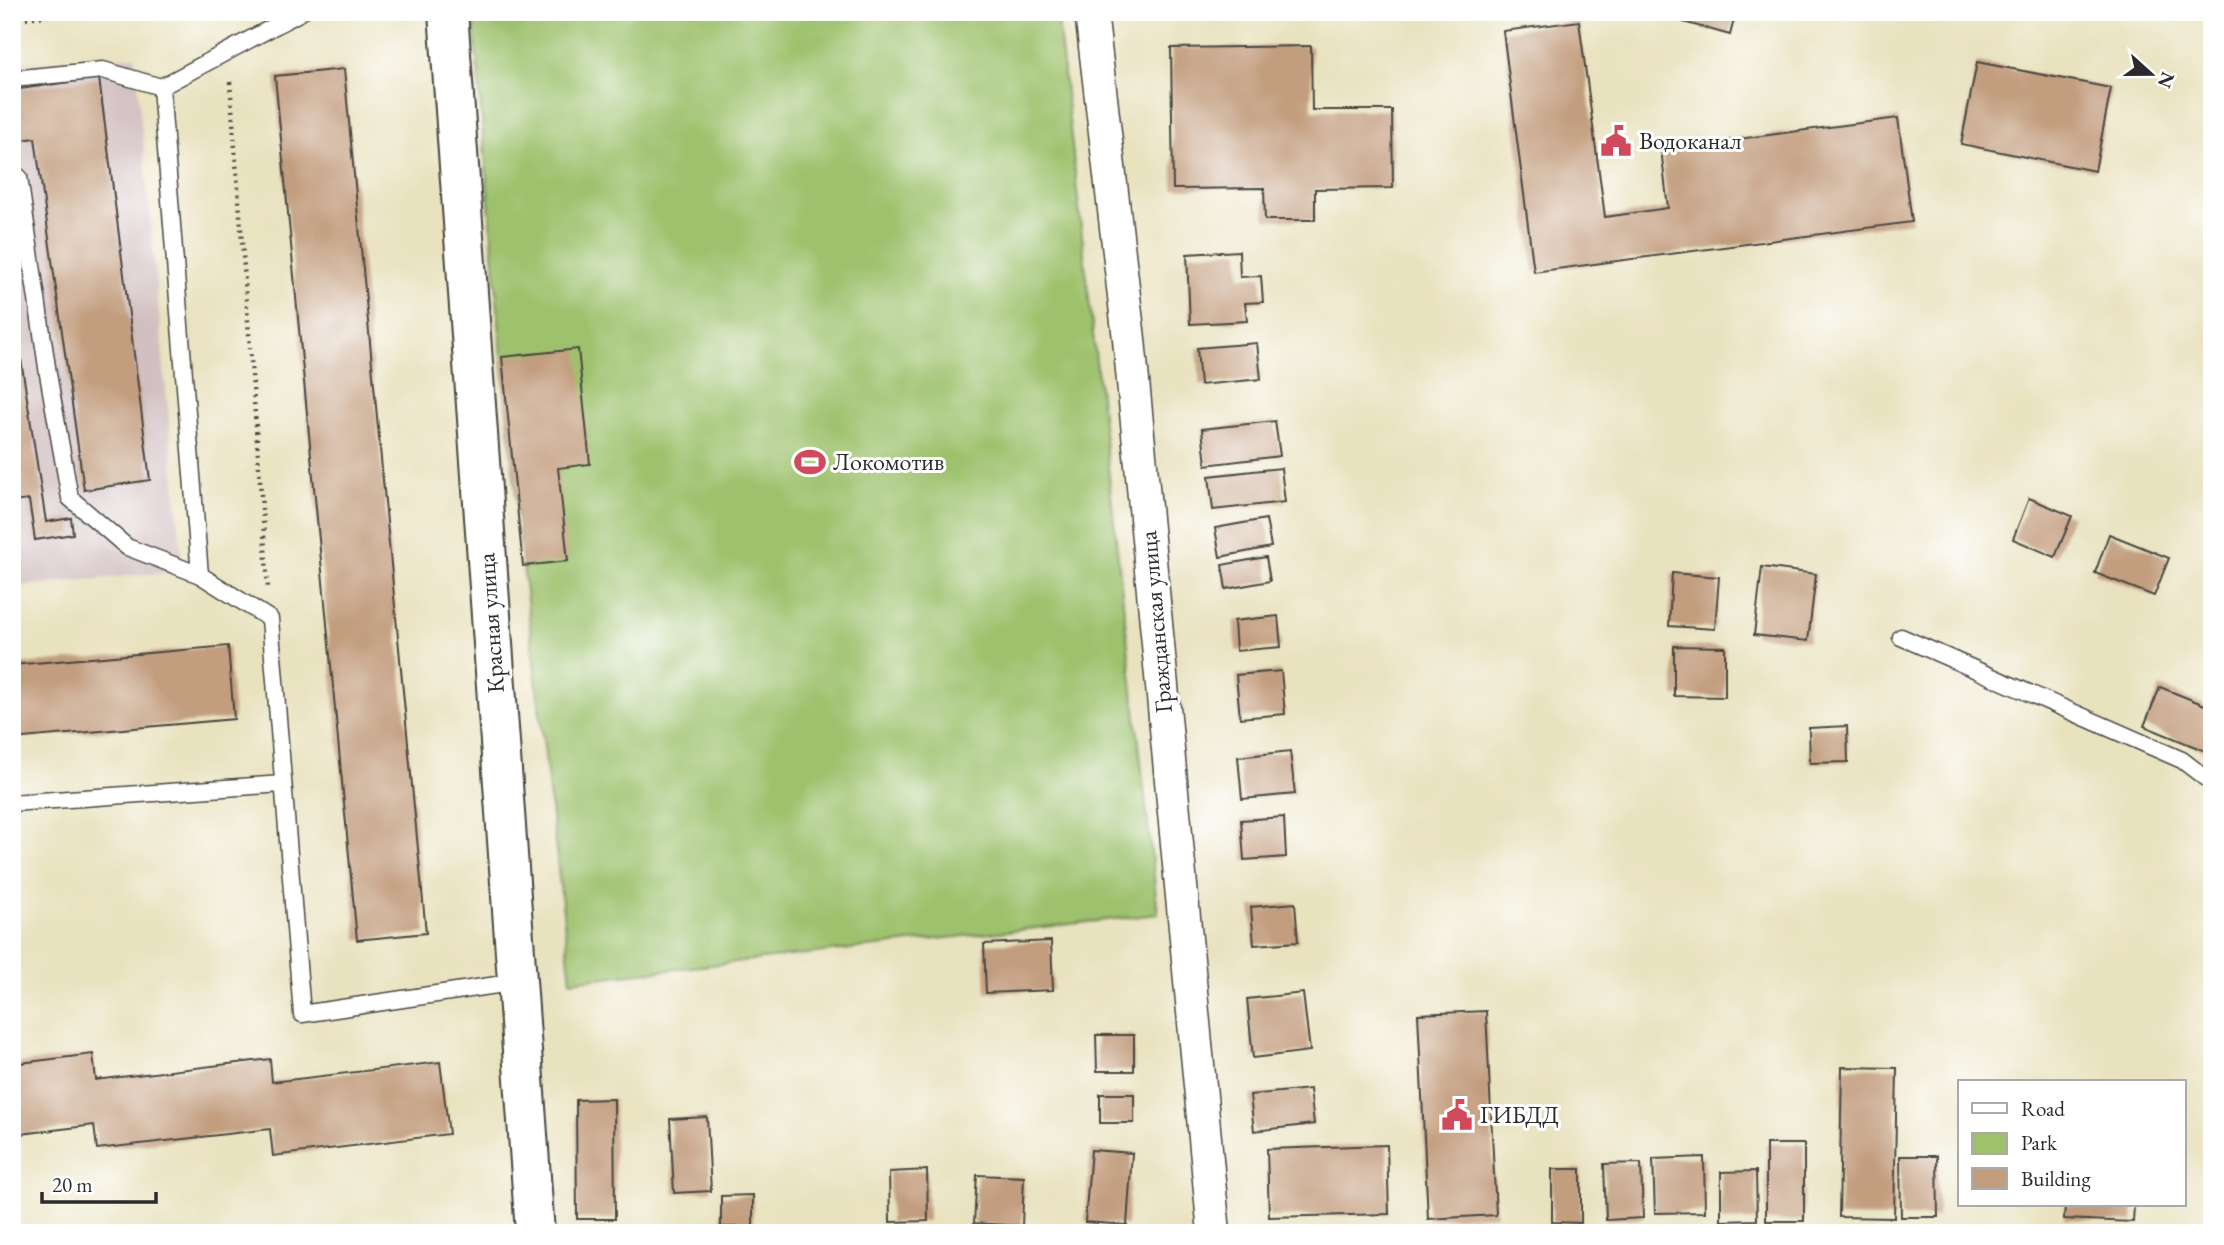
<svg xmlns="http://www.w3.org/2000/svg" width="2224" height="1245" font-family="'EB Garamond',serif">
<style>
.industrial{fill:#d2bfc1}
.green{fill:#9dc16c;stroke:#64764c;stroke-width:2}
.building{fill:#c29d7e}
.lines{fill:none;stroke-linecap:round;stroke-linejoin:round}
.lane-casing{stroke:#484641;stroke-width:19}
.street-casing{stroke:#484641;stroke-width:35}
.secondary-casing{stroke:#484641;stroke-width:42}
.path{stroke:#484641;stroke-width:4.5;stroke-dasharray:2 5;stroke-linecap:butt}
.lane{stroke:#fff;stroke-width:16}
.street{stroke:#fff;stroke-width:32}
.secondary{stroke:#fff;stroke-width:38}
.labels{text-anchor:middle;stroke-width:6;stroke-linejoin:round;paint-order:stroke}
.poi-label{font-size:24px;fill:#2b2b2b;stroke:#fff;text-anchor:start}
.street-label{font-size:24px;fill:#2b2b2b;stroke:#fff}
</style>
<rect width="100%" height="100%" fill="#fff"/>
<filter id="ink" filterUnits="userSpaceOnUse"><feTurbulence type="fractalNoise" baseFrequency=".0143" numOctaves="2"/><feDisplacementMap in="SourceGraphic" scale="14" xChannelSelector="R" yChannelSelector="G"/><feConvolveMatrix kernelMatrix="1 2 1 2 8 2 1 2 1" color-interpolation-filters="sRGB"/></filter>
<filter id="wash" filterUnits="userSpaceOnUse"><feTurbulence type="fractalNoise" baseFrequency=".00686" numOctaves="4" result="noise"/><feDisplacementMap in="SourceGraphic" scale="28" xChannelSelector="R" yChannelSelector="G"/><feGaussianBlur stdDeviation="1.57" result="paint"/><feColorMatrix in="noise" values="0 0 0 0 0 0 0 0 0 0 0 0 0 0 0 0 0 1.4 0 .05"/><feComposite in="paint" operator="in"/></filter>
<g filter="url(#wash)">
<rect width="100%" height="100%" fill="#e9e2bf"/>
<polygon class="industrial" points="135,56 183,571 12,587 12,65"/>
<polygon class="green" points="473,12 1057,12 1158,914 571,981 523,566 502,357"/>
<g id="blocks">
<g class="building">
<polygon points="1648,12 1736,12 1730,35"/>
<polygon points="1579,21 1605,217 1668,208 1661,149 1898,118 1912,222 1534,272 1503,31"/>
<polygon points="1311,46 1312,110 1392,110 1393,188 1315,189 1315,220 1265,220 1264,188 1173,189 1171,48"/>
<polygon points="1977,62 2111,88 2095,171 1961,144"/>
<polygon points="344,69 426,933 357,940 275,76"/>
<polygon points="99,78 150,480 84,490 35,138 12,141 12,90"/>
<polygon points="1239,251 1240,277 1261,276 1263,302 1245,303 1247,321 1190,324 1187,254"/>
<polygon points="12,301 46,522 71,518 73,534 35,540 29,500 12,502"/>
<polygon points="1257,343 1261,379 1200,385 1197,348"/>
<polygon points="578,349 590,464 558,468 568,561 523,566 502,357"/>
<polygon points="1275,421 1280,456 1206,465 1202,429"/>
<polygon points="1281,468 1285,502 1213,510 1209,476"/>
<polygon points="2029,498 2072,516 2055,557 2013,539"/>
<polygon points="1266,519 1271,547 1220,557 1215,528"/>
<polygon points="2109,534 2169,558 2154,596 2095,573"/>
<polygon points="1266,557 1270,581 1226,589 1222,565"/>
<polygon points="1762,567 1816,574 1808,641 1754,635"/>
<polygon points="1672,573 1719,577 1715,629 1669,626"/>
<polygon points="1278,616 1281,647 1236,651 1234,621"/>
<polygon points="228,646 234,719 12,739 12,665"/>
<polygon points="1674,646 1725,647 1725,697 1674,696"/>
<polygon points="1281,671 1285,714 1240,718 1236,675"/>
<polygon points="2160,687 2212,708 2210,753 2144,726"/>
<polygon points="1847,726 1848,762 1810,763 1809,728"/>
<polygon points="1290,751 1295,794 1242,799 1238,757"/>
<polygon points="1284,817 1286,857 1244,860 1241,820"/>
<polygon points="1295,903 1298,942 1254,945 1251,907"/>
<polygon points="1051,941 1053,990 986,993 984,944"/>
<polygon points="1303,993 1310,1051 1253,1058 1247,999"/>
<polygon points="1486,1011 1496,1215 1428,1219 1418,1014"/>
<polygon points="1096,1035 1134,1035 1134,1071 1097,1071"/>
<polygon points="93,1054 96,1080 270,1059 272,1082 440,1062 449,1134 273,1156 270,1129 97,1149 94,1125 12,1135 12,1064"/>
<polygon points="1842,1067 1897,1068 1894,1218 1839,1217"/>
<polygon points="1310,1089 1314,1124 1254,1131 1250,1095"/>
<rect x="1100" y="1094" width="34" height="29"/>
<polygon points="614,1099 615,1219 577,1219 576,1100"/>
<polygon points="707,1117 711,1191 674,1193 670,1119"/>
<rect x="1766" y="1144" width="38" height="77"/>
<polygon points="1387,1145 1389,1214 1269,1217 1267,1149"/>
<polygon points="1091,1150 1132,1153 1127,1225 1085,1222"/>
<polygon points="1900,1156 1937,1156 1938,1217 1901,1217"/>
<polygon points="1704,1157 1705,1212 1655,1213 1653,1159"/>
<polygon points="1641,1163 1643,1218 1606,1220 1604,1164"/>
<polygon points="1552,1169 1581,1169 1581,1223 1552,1222"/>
<polygon points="927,1170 928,1221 890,1222 889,1172"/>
<polygon points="1756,1171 1757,1220 1721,1221 1721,1172"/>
<polygon points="977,1175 1024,1177 1022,1226 974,1223"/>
<polygon points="753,1195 753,1227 721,1227 721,1196"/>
<polygon points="2065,1205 2134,1205 2133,1222 2064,1219"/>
</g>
</g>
</g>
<g filter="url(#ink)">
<use href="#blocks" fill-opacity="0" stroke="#484641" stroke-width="2"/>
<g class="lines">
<defs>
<g id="lane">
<polyline points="12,79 103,70 161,87"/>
<polyline points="19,177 48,374 70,498 127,547 200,575 161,87 301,12"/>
<polyline points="200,575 270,619 302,1014 517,982"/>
<polyline points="1901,637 2182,760 2212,783"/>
<polyline points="12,803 283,784"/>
</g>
<polyline id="street" points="1091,12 1129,339 1214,1233"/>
<polyline id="secondary" points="448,12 535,1233"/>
</defs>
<use href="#lane" class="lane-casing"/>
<use href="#street" class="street-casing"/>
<use href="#secondary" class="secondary-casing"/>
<g class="path">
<polyline points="12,19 90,12"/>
<polyline points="230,82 268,587"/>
</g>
<use href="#lane" class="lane"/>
<use href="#street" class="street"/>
<use href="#secondary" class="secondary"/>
</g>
</g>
<defs>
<symbol id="civic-bare" viewBox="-9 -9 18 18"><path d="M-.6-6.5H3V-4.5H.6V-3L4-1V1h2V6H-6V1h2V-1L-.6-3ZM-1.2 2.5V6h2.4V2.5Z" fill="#d1495b" stroke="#fff" stroke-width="2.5" paint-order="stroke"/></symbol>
<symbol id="stadium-bare" viewBox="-9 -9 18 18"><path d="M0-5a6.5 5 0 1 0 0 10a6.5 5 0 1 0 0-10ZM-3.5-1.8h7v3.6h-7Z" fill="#d1495b" stroke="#fff" stroke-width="2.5" paint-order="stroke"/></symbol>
</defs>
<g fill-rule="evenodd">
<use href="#civic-bare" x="1594" y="119" width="44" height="44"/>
<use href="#stadium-bare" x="788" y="440" width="44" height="44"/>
<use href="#civic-bare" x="1435" y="1093" width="44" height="44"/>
</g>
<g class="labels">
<g class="poi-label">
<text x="1639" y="149">Водоканал</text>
<text x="833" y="470">Локомотив</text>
<text x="1480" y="1123">ГИБДД</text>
</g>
<g class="street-label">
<text transform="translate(1156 622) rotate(-95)" y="8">Гражданская улица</text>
<text transform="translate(491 623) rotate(-94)" y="8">Красная улица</text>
</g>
</g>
<rect width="2224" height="1245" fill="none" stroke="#fff" stroke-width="42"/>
<rect x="1958" y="1080" width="228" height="126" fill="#ffffff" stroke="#aaaaaa" stroke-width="2"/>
<rect x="1972" y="1103" width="35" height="10" fill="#ffffff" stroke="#aaaaaa" stroke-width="2"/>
<text x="2021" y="1116" font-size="21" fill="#2b2b2b">Road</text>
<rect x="1972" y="1133" width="35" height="21" fill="#9dc16c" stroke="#aaaaaa" stroke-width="2"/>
<text x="2021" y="1150" font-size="21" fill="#2b2b2b">Park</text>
<rect x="1972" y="1168" width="35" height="21" fill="#c29d7e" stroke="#aaaaaa" stroke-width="2"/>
<text x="2021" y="1186" font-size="21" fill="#2b2b2b">Building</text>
<g transform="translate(2151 74) rotate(111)" stroke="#ffffff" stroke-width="5" paint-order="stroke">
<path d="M0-5L12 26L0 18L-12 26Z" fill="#2b2b2b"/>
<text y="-10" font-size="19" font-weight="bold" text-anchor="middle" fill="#2b2b2b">N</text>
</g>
<path d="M42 1192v10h114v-10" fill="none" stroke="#2b2b2b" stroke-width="3.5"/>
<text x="52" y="1192" font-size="21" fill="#2b2b2b" stroke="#ffffff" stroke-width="5" paint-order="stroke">20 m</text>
</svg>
